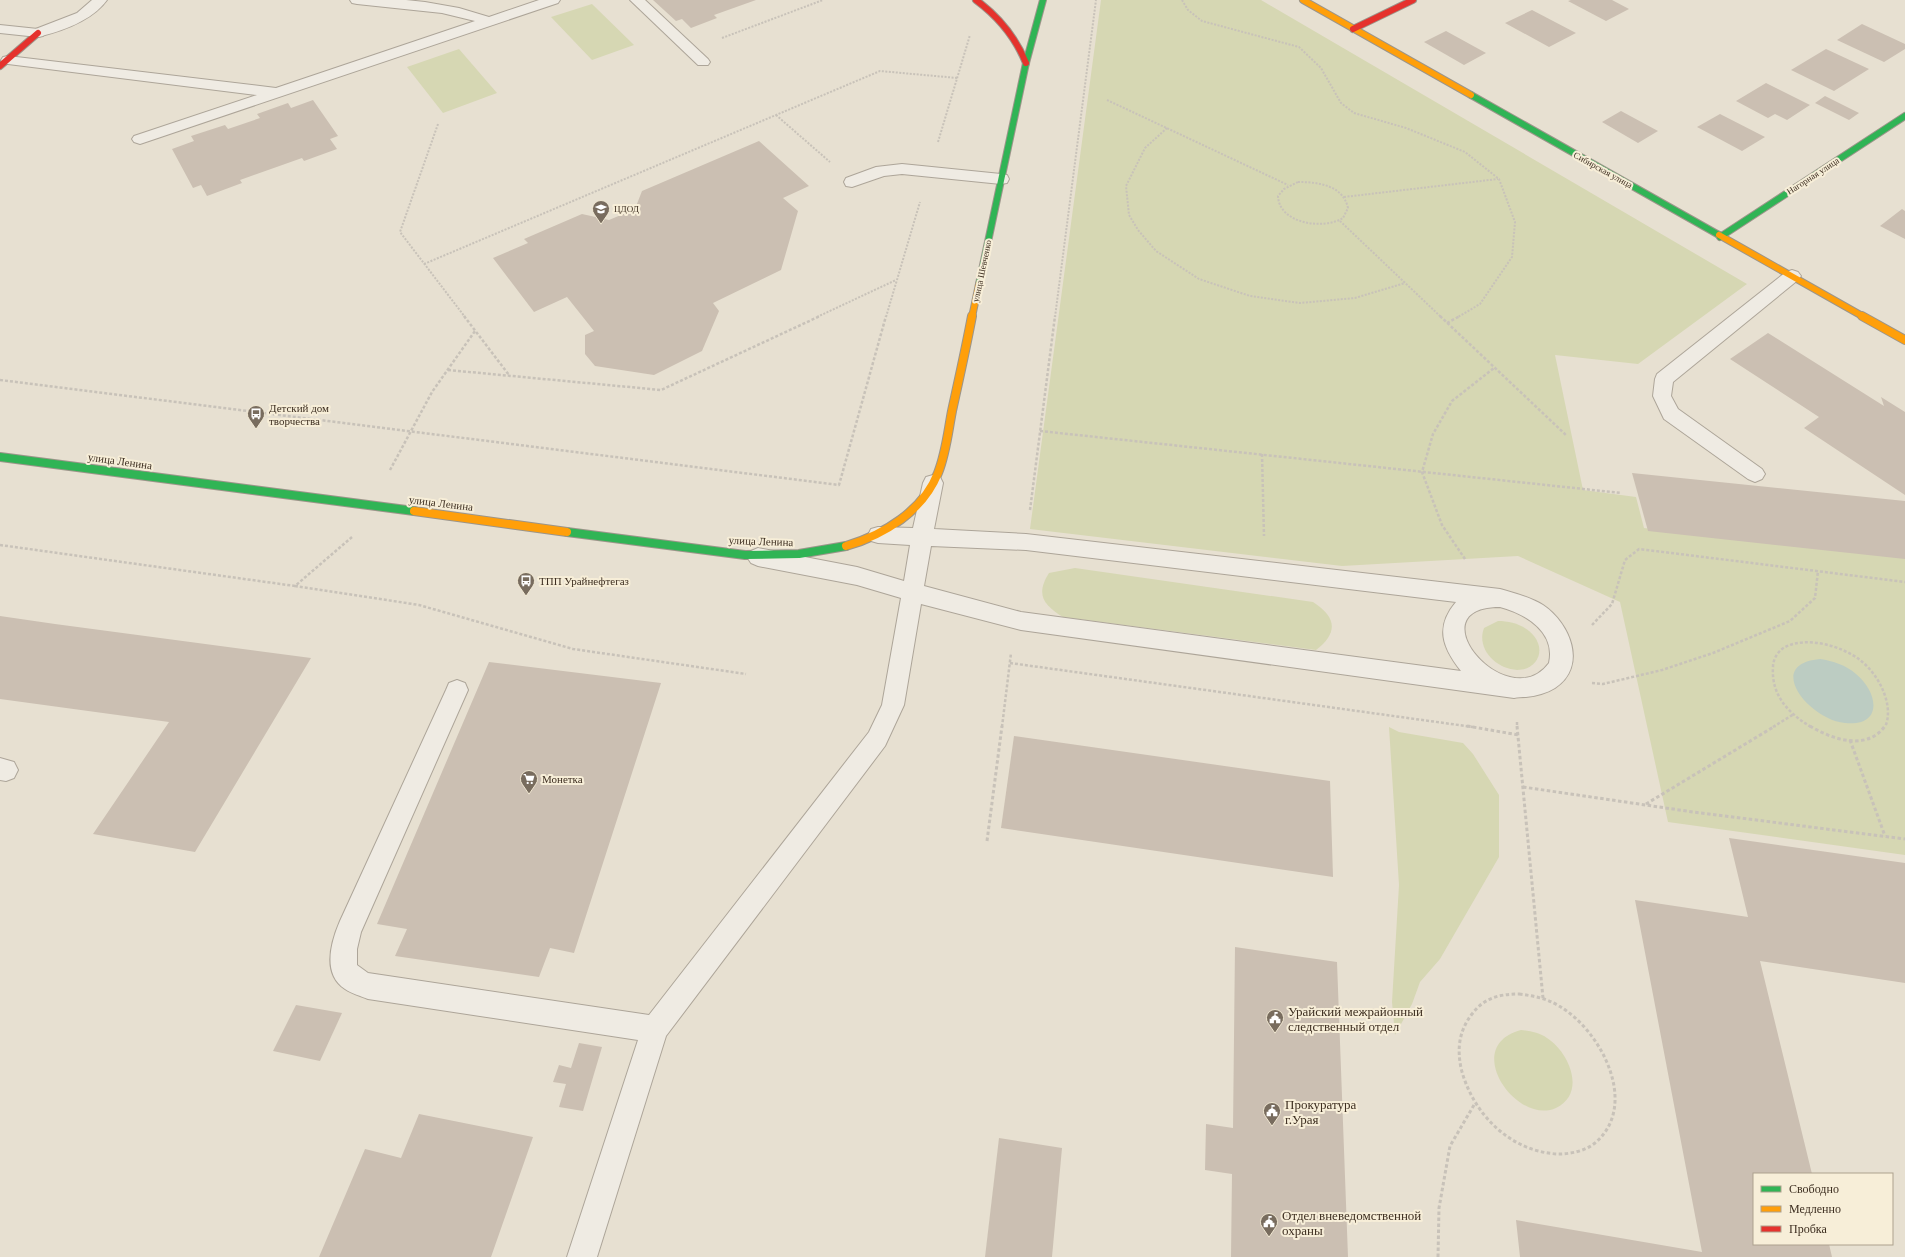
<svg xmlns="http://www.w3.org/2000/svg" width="1905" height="1257" font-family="'Times New Roman',serif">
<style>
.green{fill:#d6d7b3}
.water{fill:#bcccc2}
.building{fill:#cbbfb2}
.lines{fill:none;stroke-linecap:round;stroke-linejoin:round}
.lane-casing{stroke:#ada599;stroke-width:2}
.street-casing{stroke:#ada599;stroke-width:2}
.fast-far1-casing{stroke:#9c958a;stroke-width:8}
.fast-casing{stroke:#9c958a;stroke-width:10}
.slow-far1-casing{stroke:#9c958a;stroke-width:8}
.slow-casing{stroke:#9c958a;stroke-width:10}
.jam-casing{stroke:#9c958a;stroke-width:8}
.path-far2{stroke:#c8c2b9;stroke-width:2;stroke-dasharray:2 1.5;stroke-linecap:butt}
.path-far1{stroke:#c8c2b9;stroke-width:2.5;stroke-dasharray:3 2;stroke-linecap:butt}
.path{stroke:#c8c2b9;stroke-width:3;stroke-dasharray:3.5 2.5;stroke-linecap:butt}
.lane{fill:#efebe3;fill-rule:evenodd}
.street{fill:#efebe3;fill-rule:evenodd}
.fast-far1{stroke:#30b455;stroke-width:6}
.fast{stroke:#30b455;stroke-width:8}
.slow-far1{stroke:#ff9f0a;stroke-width:6}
.slow{stroke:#ff9f0a;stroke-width:8}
.jam{stroke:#e5322d;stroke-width:6}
.labels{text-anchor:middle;stroke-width:4;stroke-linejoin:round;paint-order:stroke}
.far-street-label{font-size:9px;fill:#3d2e20;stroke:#f7eed8}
.far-poi-label{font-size:9px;fill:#3d2e20;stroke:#f7eed8;text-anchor:start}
.poi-label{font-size:11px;fill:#3d2e20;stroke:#f7eed8;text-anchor:start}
.street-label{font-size:11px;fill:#3d2e20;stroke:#f7eed8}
.near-poi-label{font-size:13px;fill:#3d2e20;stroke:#f7eed8;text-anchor:start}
</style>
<rect width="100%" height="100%" fill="#e7e0d1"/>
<g class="green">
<polygon points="1101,0 1261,0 1747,284 1638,364 1555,355 1583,490 1636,497 1644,528 1905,558 1905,855 1668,822 1620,602 1518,556 1342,566 1030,529"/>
<polygon points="592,4 634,45 592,60 551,17"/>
<polygon points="459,49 497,93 443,113 407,67"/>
<path d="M1075 568 1313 602C1336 617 1339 632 1316 650L1063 617C1044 605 1035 595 1049 573Z"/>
<path d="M1498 621C1511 621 1525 625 1534 636 1546 651 1537 670 1517 670 1496 669 1476 649 1484 628Z"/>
<polygon points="1389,727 1399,732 1463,743 1473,754 1499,795 1499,857 1440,959 1420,982 1412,1004 1395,1035 1392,1002 1399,885"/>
<path d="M1521 1030C1530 1031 1540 1033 1547 1038 1569 1052 1587 1093 1556 1108 1517 1126 1460 1046 1521 1030Z"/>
</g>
<path class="water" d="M1820 659C1833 661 1846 665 1856 674 1879 693 1883 727 1845 723 1810 720 1763 664 1820 659Z"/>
<g class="building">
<polygon points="653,0 756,0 714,15 717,18 691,28 682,19 676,21"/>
<polygon points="1571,0 1612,0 1629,9 1606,21 1568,1"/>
<polygon points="1532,10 1576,33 1549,47 1505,23"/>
<polygon points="1862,24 1905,44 1905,49 1884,62 1837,40"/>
<polygon points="1446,31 1486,53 1464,65 1424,42"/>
<polygon points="1826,49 1869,69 1834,91 1791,70"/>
<polygon points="1766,83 1810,105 1787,120 1775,114 1768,118 1736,101"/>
<polygon points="1825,96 1859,113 1849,120 1815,103"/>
<polygon points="313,100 338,136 330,139 337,149 304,161 302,158 240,180 242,183 207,196 201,185 193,188 172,149 194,141 191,136 225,125 228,129 260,118 257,114 288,103 291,108"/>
<polygon points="1621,111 1658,131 1638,143 1602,122"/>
<polygon points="1720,114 1765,137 1742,151 1697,127"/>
<polygon points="759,141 809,186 783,198 798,211 781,270 713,303 719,311 702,351 654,375 595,366 585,354 585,335 594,331 567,297 534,312 493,258 528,243 524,239 582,214 609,220 635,209 642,191"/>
<polygon points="1902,209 1905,211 1905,239 1880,226"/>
<polygon points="1768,333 1884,406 1881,397 1905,412 1905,495 1804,428 1819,417 1730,359"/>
<polygon points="1632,473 1905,501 1905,559 1648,531"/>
<polygon points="0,616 55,624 311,658 195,852 93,834 169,722 0,699"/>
<polygon points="489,662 661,683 574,953 550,948 539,977 395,956 407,929 377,924"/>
<polygon points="1014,736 1330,781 1333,877 1001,828"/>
<polygon points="1729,838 1905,863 1905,983 1760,961 1812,1174 1754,1174 1754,1244 1829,1244 1832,1257 1520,1257 1516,1220 1702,1252 1635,900 1748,917"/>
<polygon points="1235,947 1337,962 1348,1257 1231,1257 1232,1174 1205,1170 1206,1124 1233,1128"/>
<polygon points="296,1005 342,1013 320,1061 273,1051"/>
<polygon points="579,1043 602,1047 583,1111 559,1107 566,1084 553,1082 559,1065 571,1068"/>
<polygon points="419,1114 533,1137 491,1257 319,1257 365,1149 401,1158"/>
<polygon points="999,1138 1062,1148 1052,1257 985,1257"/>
</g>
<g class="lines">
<defs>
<g id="lane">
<path d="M92 0H107C92 21 62 31 38 37L33 36 31 33 33 30 77 13Z"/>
<polygon points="350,0 406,0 425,2 459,8 489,17 539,0 560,0 558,3 140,144 134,142 132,139 134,136 257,95 8,64 3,63 1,60 3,57 8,56 276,88 475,21 442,13 357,4 352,3"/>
<polygon points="630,0 645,0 708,59 710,62 708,65 698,65"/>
<polygon points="902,164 1001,174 1007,175 1009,179 1007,183 1001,184 902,174 884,176 852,187 846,186 844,182 846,178 876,167"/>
<polygon points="1792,270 1798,272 1801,276 1798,280 1673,382 1671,396 1678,409 1762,469 1765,474 1762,479 1755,482 1748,479 1664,419 1653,396 1655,379 1657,374 1786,272"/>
<path d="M933 475 940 477 943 483 934 529 1026 534 1500 589C1514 593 1530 597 1543 605 1570 623 1588 666 1555 688 1547 693 1536 696 1526 697 1522 697 1518 697 1514 698L1021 630 921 604 904 705 885 746 666 1036 597 1257H567L638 1040 368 999C361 996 352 994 345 989 322 974 331 942 340 921L446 690 449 683 457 680 465 683 468 690 361 932 357 949V965L368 973 649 1015 869 732 882 705 901 598 857 585 758 566 751 563 747 557 751 551 758 548 857 567 904 581 910 545 878 543 871 541 868 535 871 529 878 527 913 528 923 483 926 477ZM931 546 1026 550 1456 602C1435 627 1442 647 1461 671L1021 612 924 586ZM1500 607C1526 614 1556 632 1549 663 1508 718 1413 607 1500 607Z"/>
<polygon points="0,758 14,762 18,770 14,778 6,781 0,780"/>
</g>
<polygon id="street" points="0,25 38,29 43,30 45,33 43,36 38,37 0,33"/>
<g id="fast-far1">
<polyline points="1471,95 1719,235"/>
<polyline points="1720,237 1905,116"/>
<polyline points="979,284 1026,63 1043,0"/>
</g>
<g id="fast">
<polyline points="0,457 414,511"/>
<polyline points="567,532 745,555 799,554 846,546"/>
</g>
<g id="slow-far1">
<polyline points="1303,0 1471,95"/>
<polyline points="1719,235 1864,317"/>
<polyline points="972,317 979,284"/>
</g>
<g id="slow">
<polyline points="1862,316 1905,340"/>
<polyline points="414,511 567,532"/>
<path d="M846 546C884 535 923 511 938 473 946 453 948 432 952 411 959 379 966 348 972 316"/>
</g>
<g id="jam">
<path d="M976 0C999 17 1015 36 1026 63"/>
<polyline points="1353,29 1413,0"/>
<polyline points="0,66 38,33"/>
</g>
</defs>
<use href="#lane" class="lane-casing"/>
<use href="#street" class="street-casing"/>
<use href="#fast-far1" class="fast-far1-casing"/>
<use href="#fast" class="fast-casing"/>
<use href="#slow-far1" class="slow-far1-casing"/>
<use href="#slow" class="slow-casing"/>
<use href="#jam" class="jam-casing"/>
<g class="path-far2">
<polyline points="1182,0 1188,10 1202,21 1299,47 1321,68 1341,103 1354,113 1406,128 1465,152 1499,179 1515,222 1512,257 1480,304 1458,317"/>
<polyline points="722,38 823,0"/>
<polyline points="1107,100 1288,185"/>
<polyline points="776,115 830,162"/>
<polyline points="438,124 400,232 465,317"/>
<polyline points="1167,128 1145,148 1126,186 1129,215 1138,230 1156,251 1199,279 1250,296 1300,303 1355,298 1405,283"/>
<polyline points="938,142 970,35"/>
<path d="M1298 182C1318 182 1343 185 1348 208L1343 218C1324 230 1279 224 1278 196L1284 189Z"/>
<polyline points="1344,197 1498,179"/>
<polyline points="1340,221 1441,317"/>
<polyline points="424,264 880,71 957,78"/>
<polyline points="817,317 896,280"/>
<polyline points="886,317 920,202"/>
<polyline points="1055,317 1096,0"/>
</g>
<g class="path-far1">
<polyline points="464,316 509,375"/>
<polyline points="1440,316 1566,435"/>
<polyline points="1447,323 1460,316"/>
<polyline points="448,370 661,390 820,316"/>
<polyline points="0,380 839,485 886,316"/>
<polyline points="1040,431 1621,493"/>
<polyline points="1262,454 1264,536"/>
<polyline points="390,470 432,392 475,331"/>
<polyline points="1030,510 1055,316"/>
<polyline points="352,537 295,586 419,605 573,649 746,674"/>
<polyline points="0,545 295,586"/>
<polyline points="1465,559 1442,525 1422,472 1433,434 1452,401 1494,368"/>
<polyline points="1592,625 1612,604 1625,560 1639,549 1905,582"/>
<polyline points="1010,663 1473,727"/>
<polyline points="1592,683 1603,684 1662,670 1713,653 1790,621 1815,598 1818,571"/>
<polyline points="1517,722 1517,727"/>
<polyline points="1002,727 1011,653"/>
<polyline points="1773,727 1794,714"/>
<path d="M1811 727C1788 713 1771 695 1773 667 1773 659 1778 651 1785 647 1807 636 1842 646 1860 660 1869 667 1876 676 1881 686 1887 698 1891 714 1885 727"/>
</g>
<g class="path">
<polyline points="1467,726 1519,735"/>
<polyline points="1517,726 1543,998"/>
<path d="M1810 726C1833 740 1867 751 1885 726"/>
<polyline points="1850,740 1885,836"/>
<polyline points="1523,787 1693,812 1905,839"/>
<polyline points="1646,804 1775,726"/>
<polyline points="987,841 1002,726"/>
<path d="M1519 994C1534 996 1546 998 1559 1006 1601 1030 1640 1105 1595 1143 1585 1151 1571 1154 1558 1154 1510 1152 1472 1113 1461 1068 1457 1048 1459 1031 1472 1014 1484 998 1499 994 1519 994Z"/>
<polyline points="1438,1257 1439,1208 1450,1146 1474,1105"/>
</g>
<use href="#lane" class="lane"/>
<use href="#street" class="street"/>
<use href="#fast-far1" class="fast-far1"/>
<use href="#fast" class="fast"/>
<use href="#slow-far1" class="slow-far1"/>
<use href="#slow" class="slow"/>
<use href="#jam" class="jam"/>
</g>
<defs>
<symbol id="school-pin" viewBox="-11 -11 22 30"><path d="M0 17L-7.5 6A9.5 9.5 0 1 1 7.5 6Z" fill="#786c5e" stroke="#f7eed8"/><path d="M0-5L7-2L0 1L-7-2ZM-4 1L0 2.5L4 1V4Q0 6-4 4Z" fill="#fff"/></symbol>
<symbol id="bus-pin" viewBox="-11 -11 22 30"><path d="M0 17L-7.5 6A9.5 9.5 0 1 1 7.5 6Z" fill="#786c5e" stroke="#f7eed8"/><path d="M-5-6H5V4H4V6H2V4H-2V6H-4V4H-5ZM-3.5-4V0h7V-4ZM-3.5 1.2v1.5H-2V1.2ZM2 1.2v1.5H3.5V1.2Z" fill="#fff"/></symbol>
<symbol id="supermarket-pin" viewBox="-11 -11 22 30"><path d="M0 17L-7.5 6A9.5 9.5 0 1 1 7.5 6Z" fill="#786c5e" stroke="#f7eed8"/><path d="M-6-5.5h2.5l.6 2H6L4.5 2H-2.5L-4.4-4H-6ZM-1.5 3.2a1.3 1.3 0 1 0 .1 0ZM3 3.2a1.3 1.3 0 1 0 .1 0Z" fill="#fff"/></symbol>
<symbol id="civic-pin" viewBox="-11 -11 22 30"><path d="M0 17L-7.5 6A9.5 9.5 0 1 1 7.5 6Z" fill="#786c5e" stroke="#f7eed8"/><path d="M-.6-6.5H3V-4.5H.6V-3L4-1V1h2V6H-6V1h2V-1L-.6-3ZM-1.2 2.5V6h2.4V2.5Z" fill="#fff"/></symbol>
</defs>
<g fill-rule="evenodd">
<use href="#school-pin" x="591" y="199" width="20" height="27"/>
<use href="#bus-pin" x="246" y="404" width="20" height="27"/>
<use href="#bus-pin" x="516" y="571" width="20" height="27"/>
<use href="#supermarket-pin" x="519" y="769" width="20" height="27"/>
<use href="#civic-pin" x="1265" y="1008" width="20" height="27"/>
<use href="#civic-pin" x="1262" y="1101" width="20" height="27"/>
<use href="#civic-pin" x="1259" y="1212" width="20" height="27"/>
</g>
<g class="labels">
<g class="far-street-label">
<text transform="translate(1603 170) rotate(29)" y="3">Сибирская улица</text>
<text transform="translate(1813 176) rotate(-33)" y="3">Нагорная улица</text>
<text transform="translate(982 271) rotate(-78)" y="3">улица Шевченко</text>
</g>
<g class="far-poi-label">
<text x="614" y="212">ЦДОД</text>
</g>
<g class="poi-label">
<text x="269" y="412">Детский дом<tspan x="269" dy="13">творчества</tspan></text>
<text x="539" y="585">ТПП Урайнефтегаз</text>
<text x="542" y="783">Монетка</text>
</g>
<g class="street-label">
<text transform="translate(120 461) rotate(8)" y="4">улица Ленина</text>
<text transform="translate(441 503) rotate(7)" y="4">улица Ленина</text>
<text transform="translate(761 541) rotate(2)" y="4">улица Ленина</text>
</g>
<g class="near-poi-label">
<text x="1288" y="1016">Урайский межрайонный<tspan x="1288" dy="15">следственный отдел</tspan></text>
<text x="1285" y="1109">Прокуратура<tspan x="1285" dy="15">г.Урая</tspan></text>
<text x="1282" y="1220">Отдел вневедомственной<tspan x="1282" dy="15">охраны</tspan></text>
</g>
</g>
<rect x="1753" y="1173" width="140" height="72" fill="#f7eed8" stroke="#ada18e"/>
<rect x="1761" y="1186" width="20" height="6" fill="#30b455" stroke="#ada18e"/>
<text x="1789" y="1193" font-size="12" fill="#3d2e20">Свободно</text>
<rect x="1761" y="1206" width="20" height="6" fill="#ff9f0a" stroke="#ada18e"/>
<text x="1789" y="1213" font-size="12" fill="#3d2e20">Медленно</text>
<rect x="1761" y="1226" width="20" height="6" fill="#e5322d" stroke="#ada18e"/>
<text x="1789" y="1233" font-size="12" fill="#3d2e20">Пробка</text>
</svg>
